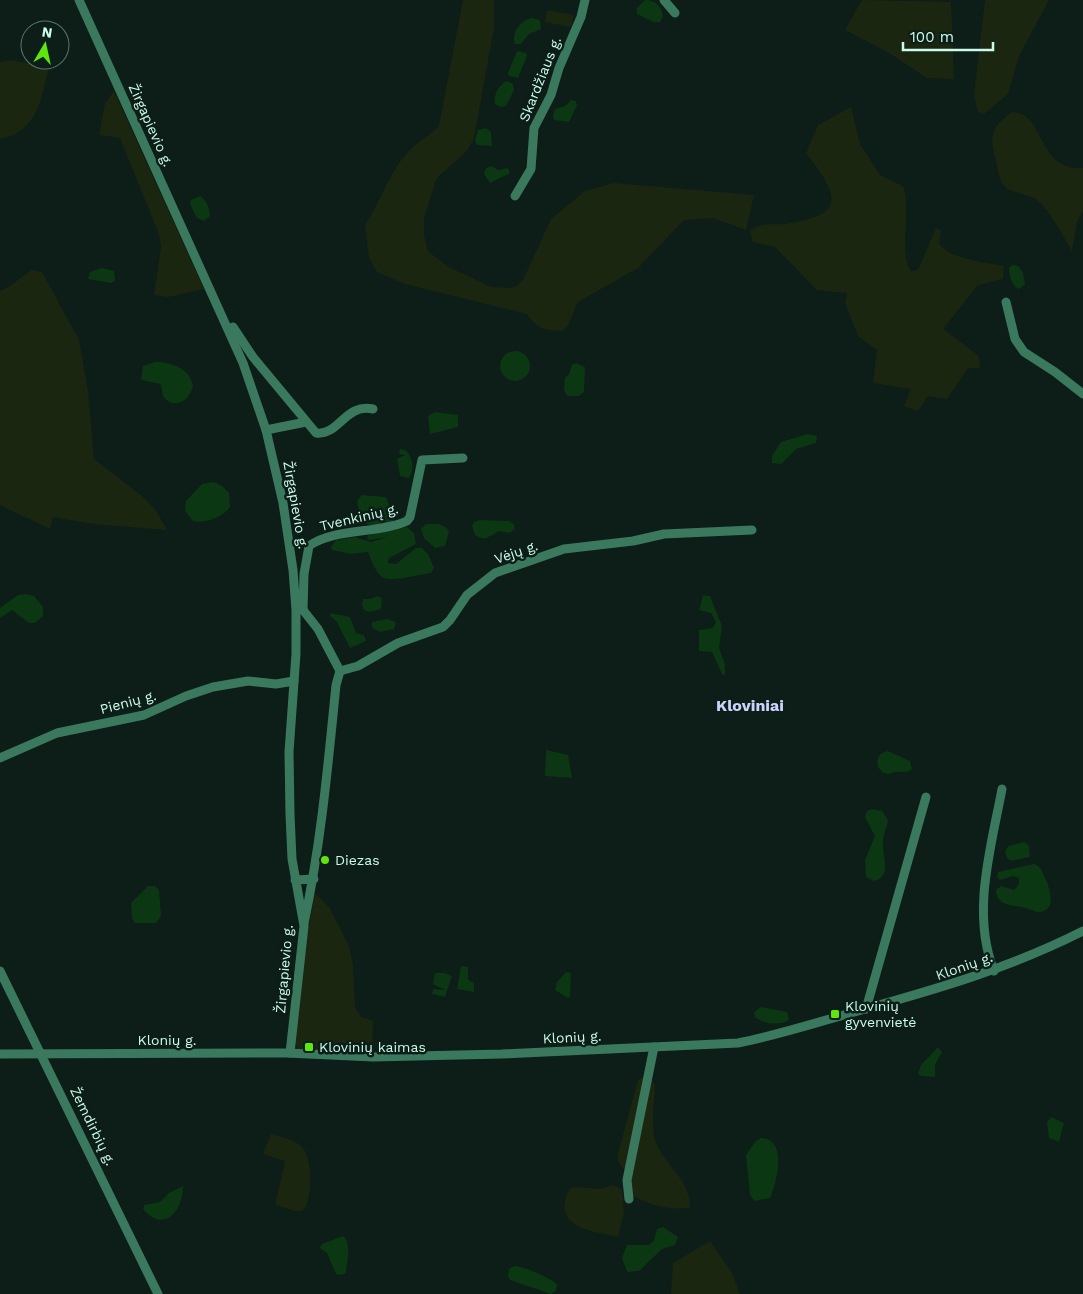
<svg xmlns="http://www.w3.org/2000/svg" width="1083" height="1294" font-family="'Work Sans',sans-serif">
<style>
.green{fill:#1b2610}
.water{fill:#0b3712}
.lines{fill:none;stroke-linecap:round;stroke-linejoin:round}
.minor{stroke:#3a795e;stroke-width:9}
.poi-dot{fill:#5de70c;stroke:#0d1d18;stroke-width:2}
.labels{text-anchor:middle;stroke-width:5;stroke-linejoin:round;paint-order:stroke}
.street-label{font-size:14px;fill:#cbfceb;stroke:#0d1d18}
.poi-label{font-size:14px;fill:#cbfceb;stroke:#0d1d18;text-anchor:start}
.quarter-label{font-size:16px;font-weight:bold;fill:#cdd2fc;stroke:#0d1d18}
</style>
<rect width="100%" height="100%" fill="#0d1d18"/>
<g class="green">
<path d="M463 0H494V28L474 138 467 151 436 179 424 219V235L428 251 447 266 491 287 510 288 517 286 523 280 551 219 585 191 614 183 754 195 746 230 713 218 684 220 638 268 578 302 568 325 562 331C544 330 537 329 527 314L405 284 377 272 369 258 365 225C381 201 389 172 409 151 418 141 430 136 439 126Z"/>
<polygon points="862,0 951,2 954,79 927,78 891,54 845,30"/>
<polygon points="985,0 1049,0 1019,56 1008,94 984,114 978,112 974,95"/>
<polygon points="547,10 574,15 571,27 545,22"/>
<path d="M10 60 49 67C41 98 38 132 0 139V62Z"/>
<polygon points="114,91 204,289 168,297 154,295 161,247 159,234 120,138 99,135 105,103"/>
<path d="M851 107 860 144 880 175 903 186C912 208 898 255 911 271L918 270 936 228 941 230 939 243C950 260 986 262 1004 266L1003 279 978 285 943 329 979 356 980 368H968L947 399 928 396 918 411 904 406 911 389 873 383 877 350 858 336 845 303 847 293 817 290 775 247 753 242 750 230C767 221 768 226 784 224 848 215 839 196 806 153L818 125Z"/>
<path d="M1012 112C1047 114 1036 171 1083 168V211L1077 222 1072 251C1062 235 1052 213 1037 200 1028 193 1008 194 1002 183 999 179 998 170 997 165 990 137 988 130 1012 112Z"/>
<path d="M32 270 42 272 79 340 88 391 94 459 142 496 155 509 167 530 94 524 53 517 50 529 0 505V291C11 288 21 276 32 270Z"/>
<polygon points="315,893 329,907 349,946 353,965 355,1007 361,1017 373,1021 372,1054 297,1049 295,1042 305,943"/>
<path d="M645 1076 652 1080 655 1085C655 1103 649 1131 658 1147 670 1170 690 1181 690 1208 668 1210 651 1206 632 1195L629 1175 619 1163 617 1157 638 1080Z"/>
<path d="M271 1134C280 1137 293 1139 300 1145 313 1154 314 1202 302 1211H295L275 1205 285 1161 263 1154Z"/>
<path d="M614 1185 622 1189 624 1214 618 1237C592 1231 551 1228 569 1190L574 1187 599 1189Z"/>
<polygon points="710,1241 732,1273 740,1294 671,1294 673,1263"/>
</g>
<g class="water">
<path d="M645 0C655 0 662 6 663 17L660 22H654L637 14V8Z"/>
<path d="M531 18 540 20 541 29 529 34 521 44H515C511 33 520 21 531 18Z"/>
<polygon points="517,51 526,53 527,56 518,78 509,76 508,73"/>
<path d="M507 81 513 84 514 90 506 106 500 107 495 104C493 95 499 84 507 81Z"/>
<polygon points="571,100 576,101 577,105 569,122 554,120 553,115 555,109 565,106"/>
<polygon points="486,128 491,132 492,146 477,145 475,141 478,130"/>
<polygon points="491,166 498,170 508,168 510,173 490,183 484,174 486,168"/>
<path d="M200 196C206 199 210 209 210 216L204 221 197 218 190 204 191 200Z"/>
<path d="M1012 265 1018 266 1023 273 1025 284 1019 289C1012 287 1009 275 1009 268Z"/>
<polygon points="102,268 114,271 115,281 111,283 88,279 90,272"/>
<circle cx="515" cy="366" r="15"/>
<path d="M155 362C171 362 190 368 193 386 191 398 177 410 165 399 161 395 163 388 160 384L141 380 143 366Z"/>
<polygon points="576,363 585,367 584,392 579,396 567,396 564,390 565,378 569,374 572,365"/>
<polygon points="435,412 458,415 458,427 430,434 428,416"/>
<polygon points="808,434 817,436 816,443 796,449 781,464 772,463 772,456 781,442"/>
<path d="M400 449 405 450C413 456 415 470 409 478L400 476 397 459 405 455 399 454Z"/>
<path d="M214 482 222 486 229 493 230 507C224 517 204 524 193 521L185 511 186 501 202 484Z"/>
<path d="M362 495 386 497 394 516 393 522C368 532 361 525 357 501Z"/>
<path d="M479 520 509 521 514 524 515 529 510 533 499 531C490 536 485 542 475 535L472 526 474 522Z"/>
<path d="M426 524C436 524 443 522 449 532L445 546 435 548 424 538 421 529Z"/>
<path d="M407 527 414 533 416 544 389 558 388 563 396 564 416 548H422L428 554 434 568 431 573C420 574 388 584 381 576 375 571 371 560 368 552L351 554 332 550 331 547 336 540 355 537 371 542 387 537 369 540 367 538 368 535Z"/>
<polygon points="26,594 34,596 43,607 43,616 35,623 29,623 12,610 0,618 0,608 18,595"/>
<polygon points="703,595 710,596 722,626 719,648 725,664 725,675 722,674 712,652 699,651 699,630 713,628 716,622 711,613 699,610"/>
<polygon points="377,596 382,598 381,609 370,612 364,610 362,605 363,599 371,599"/>
<polygon points="331,613 350,617 356,633 364,635 366,641 350,648 337,622 330,616"/>
<polygon points="387,619 396,622 394,629 380,632 372,628 372,622"/>
<polygon points="546,750 568,755 572,778 545,776"/>
<path d="M888 751 910 761 912 769C906 775 898 769 890 774L883 773 878 767C876 758 879 753 888 751Z"/>
<path d="M872 809 882 811 888 820C887 828 883 835 883 843 882 856 893 877 874 881L866 877 865 860 875 836 865 817 867 811Z"/>
<polygon points="1025,842 1029,846 1030,857 1011,861 1007,858 1005,852 1008,846"/>
<path d="M1034 864C1042 866 1043 875 1047 882 1051 893 1056 913 1037 912 1033 911 1030 909 1026 908 1015 905 996 907 996 890L1001 886 1014 890 1019 884V878L1013 876 1000 880 997 877 998 872Z"/>
<polygon points="148,886 155,886 159,890 161,916 156,923 135,923 132,919 131,903"/>
<polygon points="461,966 468,967 468,980 474,983 474,992 457,989"/>
<polygon points="566,972 571,973 570,996 568,998 555,990 557,982"/>
<polygon points="435,973 445,973 452,976 445,997 432,994 433,989 445,990 433,984"/>
<path d="M761 1007 787 1012 789 1020C780 1026 762 1024 755 1017L754 1012Z"/>
<polygon points="938,1047 942,1052 935,1065 935,1077 921,1076 918,1074 921,1065"/>
<polygon points="1051,1117 1064,1123 1059,1142 1049,1138 1047,1122"/>
<path d="M761 1138C788 1139 777 1182 770 1198L754 1201 750 1195 746 1155 756 1141Z"/>
<path d="M183 1186C183 1211 164 1234 143 1209L144 1205 160 1202 169 1193Z"/>
<polygon points="663,1227 678,1237 675,1245 662,1249 639,1271 627,1272 622,1258 627,1245 649,1245 654,1240 657,1229"/>
<path d="M343 1236C353 1245 346 1261 346 1273L342 1275 336 1274 327 1253 320 1248 322 1244Z"/>
<path d="M514 1266C522 1266 553 1278 557 1285L556 1291 551 1294 510 1280 508 1276 509 1269Z"/>
</g>
<g class="lines">
<g class="minor">
<polyline points="79,0 243,363 266,430 283,503 293,570 296,610 296,654 289,752 290,814 292,859 304,926 290,1053"/>
<polyline points="664,0 675,13"/>
<polyline points="515,196 531,169 534,128 551,95 559,68 581,17 585,0"/>
<polyline points="1006,302 1015,339 1024,352 1055,372 1083,394"/>
<path d="M233 327 253 357 316 433C339 436 345 403 373 409"/>
<polyline points="266,430 306,422"/>
<polyline points="297,610 303,610 318,629 340,671"/>
<path d="M303 610 304 574 309 546C333 528 378 534 407 521L410 517 422 460 463 458"/>
<polyline points="340,671 358,666 398,643 443,627 450,620 467,595 495,573 564,549 633,541 664,534 752,530"/>
<polyline points="0,758 57,733 144,715 186,696 213,687 248,681 276,684 294,681"/>
<polyline points="295,880 314,879"/>
<path d="M304 923C321 844 328 765 336 685L340 671"/>
<polyline points="0,971 158,1294"/>
<path d="M994 971C971 913 991 848 1002 789"/>
<polyline points="866,1009 926,797"/>
<path d="M0 1054 287 1053 373 1057 502 1054 738 1043C779 1035 818 1022 858 1011 937 989 1010 968 1083 931"/>
<polyline points="629,1199 627,1180 654,1047"/>
</g>
</g>
<g class="poi-dot">
<circle cx="325" cy="860" r="5"/>
<rect x="830" y="1009" width="10" height="10" rx="2.5"/>
<rect x="304" y="1042" width="10" height="10" rx="2.5"/>
</g>
<g class="labels">
<g class="street-label">
<text transform="translate(540 79) rotate(-68)" y="5">Skardžiaus g.</text>
<text transform="translate(151 125) rotate(66)" y="5">Žirgapievio g.</text>
<text transform="translate(296 505) rotate(80)" y="5">Žirgapievio g.</text>
<text transform="translate(359 517) rotate(-13)" y="5">Tvenkinių g.</text>
<text transform="translate(516 552) rotate(-19)" y="5">Vėjų g.</text>
<text transform="translate(128 702) rotate(-15)" y="5">Pienių g.</text>
<text transform="translate(964 966) rotate(-19)" y="5">Klonių g.</text>
<text transform="translate(284 969) rotate(-85)" y="5">Žirgapievio g.</text>
<text transform="translate(572 1037) rotate(-3)" y="5">Klonių g.</text>
<text x="167" y="1045">Klonių g.</text>
<text transform="translate(93 1126) rotate(64)" y="5">Žemdirbių g.</text>
</g>
<g class="poi-label">
<text x="335" y="865">Diezas</text>
<text x="845" y="1011">Klovinių<tspan x="845" dy="16">gyvenvietė</tspan></text>
<text x="319" y="1052">Klovinių kaimas</text>
</g>
<g class="quarter-label">
<text x="750" y="711">Kloviniai</text>
</g>
</g>
<g transform="translate(45 45) rotate(9)"><circle r="24" fill="#0d1d18" stroke="#59766c"/>
<path d="M0-4L9 19L0 12L-9 19Z" fill="#5de70c"/>
<text y="-8" font-size="14" font-weight="bold" text-anchor="middle" fill="#cbfceb">N</text>
</g>
<path d="M903 42v8h90v-8" fill="none" stroke="#cbfceb" stroke-width="2.5"/>
<text x="910" y="42" font-size="15" fill="#cbfceb" stroke="#0d1d18" stroke-width="4" paint-order="stroke">100 m</text>
</svg>
